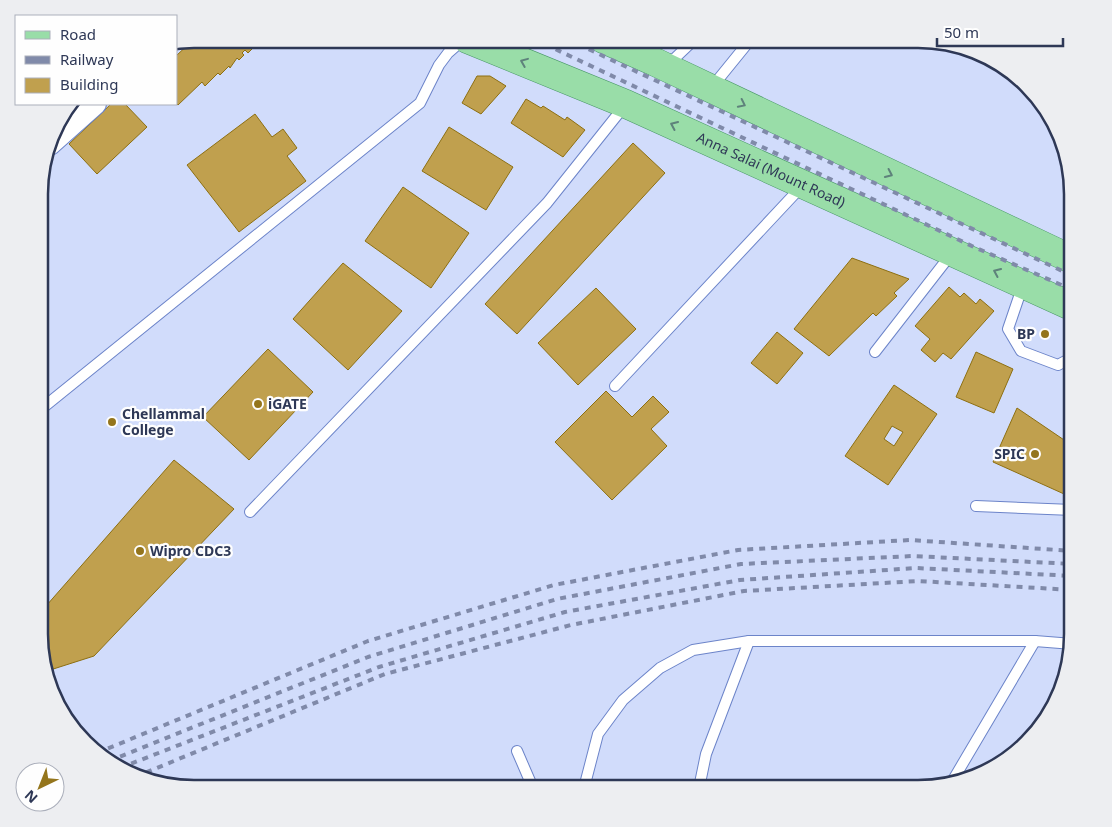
<svg xmlns="http://www.w3.org/2000/svg" width="1112" height="827" font-family="'Noto Sans',sans-serif">
<style>
.building{fill:#c0a04e;stroke:#8d6f11;fill-rule:evenodd}
.lines{fill:none;stroke-linecap:round;stroke-linejoin:round}
.service-casing{stroke:#6c84c9;stroke-width:12}
.minor-casing{stroke:#6c84c9;stroke-width:22}
.primary-casing{stroke:#479566;stroke-width:29}
.service{stroke:#fff;stroke-width:10}
.minor{stroke:#fff;stroke-width:20}
.primary{stroke:#99dda8;stroke-width:28}
.rail{stroke:#808aa9;stroke-width:4;stroke-dasharray:6 6;stroke-linecap:butt}
.oneway{stroke:#5e827b}
.poi-dot{fill:#94751c;stroke:#fefefe;stroke-width:2}
.labels{text-anchor:middle;stroke-width:4.5;stroke-linejoin:round;paint-order:stroke}
.street-label{font-size:14px;fill:#2e3856;stroke:#fefefe}
.poi-label{font-size:14px;font-weight:bold;fill:#2e3856;stroke:#fefefe;text-anchor:start}
.rim{fill:none;stroke:#2e3856;stroke-width:2.5}
</style>
<rect width="100%" height="100%" fill="#d1dcfb"/>
<g class="building">
<polygon points="194,39 263,39 259,43 256,40 252,43 255,46 248,53 245,50 242,53 244,55 239,60 237,58 230,68 229,66 220,75 218,73 205,86 202,82 178,105 176,103 176,56"/>
<polygon points="477,76 490,76 506,86 481,114 462,103"/>
<polygon points="526,99 541,108 543,106 565,120 567,117 585,130 563,157 511,123"/>
<polygon points="111,104 125,104 147,127 97,174 69,144"/>
<polygon points="255,114 272,137 283,129 297,148 287,156 306,181 239,232 187,165"/>
<polygon points="449,127 513,167 486,210 422,171"/>
<polygon points="633,143 665,173 517,334 485,304"/>
<polygon points="403,187 469,233 431,288 365,241"/>
<polygon points="852,258 909,279 894,293 897,296 876,316 873,313 829,356 794,329"/>
<polygon points="343,263 402,311 348,370 293,319"/>
<polygon points="949,287 960,297 964,293 976,304 980,299 994,311 951,359 943,353 935,362 921,350 930,339 915,326"/>
<polygon points="596,288 636,329 578,385 538,343"/>
<polygon points="777,332 803,353 777,384 751,363"/>
<polygon points="268,349 313,392 249,460 203,417"/>
<polygon points="976,352 1013,369 994,413 956,397"/>
<path d="M894 385 937 414 888 485 845 456ZM892 426 903 432 894 446 884 439Z"/>
<polygon points="606,391 632,417 653,396 669,412 651,429 667,446 612,500 555,442"/>
<polygon points="1017,408 1073,446 1073,498 993,462"/>
<polygon points="174,460 234,509 94,656 47,671 39,644 39,614"/>
</g>
<g class="lines">
<defs>
<g id="service">
<polyline points="663,61 674,59 695,39"/>
<polyline points="712,87 751,39"/>
<polyline points="1023,285 1008,329 1021,351 1058,365 1073,357"/>
<polyline points="875,352 952,253"/>
<polyline points="615,386 803,185"/>
<polyline points="40,410 420,103 439,65 448,53 464,39"/>
<polyline points="976,506 1073,510"/>
<polyline points="250,512 547,203 626,104"/>
<polyline points="517,751 533,788"/>
<polyline points="953,780 1035,641"/>
<polyline points="584,788 598,734 623,700 660,668 693,650 749,641 1035,641 1073,644"/>
<polyline points="699,788 706,754 749,641"/>
</g>
<polyline id="minor" points="50,145 96,104"/>
<g id="primary">
<path id="s1" d="M467 39 626 104 1073 307"/>
<polyline points="603,39 655,62 1073,260"/>
</g>
</defs>
<use href="#service" class="service-casing"/>
<use href="#minor" class="minor-casing"/>
<use href="#primary" class="primary-casing"/>
<use href="#service" class="service"/>
<use href="#minor" class="minor"/>
<use href="#primary" class="primary"/>
<g class="rail">
<polyline points="534,39 974,247 1073,290"/>
<polyline points="567,39 1073,276"/>
<polyline points="97,753 368,641 554,585 738,550 910,540 1073,551"/>
<polyline points="109,761 368,657 557,599 741,564 913,556 1073,564"/>
<polyline points="120,768 379,667 565,612 740,580 916,568 1073,576"/>
<polyline points="135,777 385,674 571,625 744,591 918,581 1073,590"/>
</g>
</g>
<defs><path id="oneway-chevron" d="M-2-3.5L2.5 0L-2 3.5" fill="none" stroke-width="1.6" stroke-linecap="round" stroke-linejoin="round" transform="scale(1.25)"/></defs>
<g class="oneway">
<use href="#oneway-chevron" transform="translate(524 62) rotate(-158)"/>
<use href="#oneway-chevron" transform="translate(742 104) rotate(26)"/>
<use href="#oneway-chevron" transform="translate(674 125) rotate(-156)"/>
<use href="#oneway-chevron" transform="translate(889 174) rotate(25)"/>
<use href="#oneway-chevron" transform="translate(997 272) rotate(-156)"/>
</g>
<g class="poi-dot">
<circle cx="1045" cy="334" r="5"/>
<circle cx="258" cy="404" r="5"/>
<circle cx="112" cy="422" r="5"/>
<circle cx="1035" cy="454" r="5"/>
<circle cx="140" cy="551" r="5"/>
</g>
<g class="labels">
<g class="street-label">
<text dy="5" stroke="none"><textPath href="#s1" startOffset="331">Anna Salai (Mount Road)</textPath></text>
</g>
<g class="poi-label">
<text x="1035" y="339" text-anchor="end">BP</text>
<text x="268" y="409">iGATE</text>
<text x="122" y="419">Chellammal<tspan x="122" dy="16">College</tspan></text>
<text x="1025" y="459" text-anchor="end">SPIC</text>
<text x="150" y="556">Wipro CDC3</text>
</g>
</g>
<path d="M0 0H1112V827H0ZM194 48H918A146 146 0 0 1 1064 194V634A146 146 0 0 1 918 780H194A146 146 0 0 1 48 634V194A146 146 0 0 1 194 48Z" fill="#edeef1" fill-rule="evenodd"/>
<path class="rim" d="M194 48H918A146 146 0 0 1 1064 194V634A146 146 0 0 1 918 780H194A146 146 0 0 1 48 634V194A146 146 0 0 1 194 48Z"/>
<rect x="15" y="15" width="162" height="90" fill="#fefefe" stroke="#abafbb"/>
<rect x="25" y="31" width="25" height="8" fill="#99dda8" stroke="#abafbb"/>
<text x="60" y="40" font-size="15" fill="#2e3856">Road</text>
<rect x="25" y="56" width="25" height="8" fill="#808aa9" stroke="#abafbb"/>
<text x="60" y="65" font-size="15" fill="#2e3856">Railway</text>
<rect x="25" y="78" width="25" height="15" fill="#c0a04e" stroke="#abafbb"/>
<text x="60" y="90" font-size="15" fill="#2e3856">Building</text>
<g transform="translate(40 787) rotate(223)"><circle r="24" fill="#fefefe" stroke="#abafbb"/>
<path d="M0-4L9 19L0 12L-9 19Z" fill="#94751c"/>
<text y="-8" font-size="14" font-weight="bold" text-anchor="middle" fill="#2e3856">N</text>
</g>
<path d="M937 38v8h126v-8" fill="none" stroke="#2e3856" stroke-width="2.5"/>
<text x="944" y="38" font-size="15" fill="#2e3856" stroke="#fefefe" stroke-width="4" paint-order="stroke">50 m</text>
</svg>
